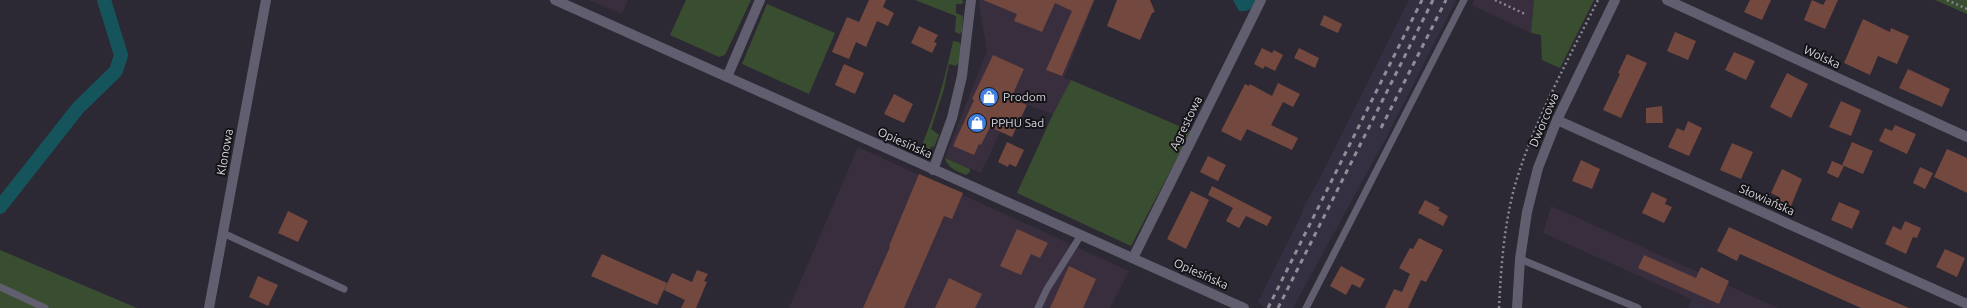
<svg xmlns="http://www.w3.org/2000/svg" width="1967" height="308" font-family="Ubuntu,sans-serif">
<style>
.built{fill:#353041}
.industrial{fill:#392e3d}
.green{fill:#394e30}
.water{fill:#15545b}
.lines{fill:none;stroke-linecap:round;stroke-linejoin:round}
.canal{stroke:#15545b;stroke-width:14}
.building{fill:#73483f}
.path{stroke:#88868f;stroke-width:2.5;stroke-dasharray:2 3;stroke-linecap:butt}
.service{stroke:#615e6f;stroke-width:7}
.minor{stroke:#615e6f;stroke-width:10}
.rail{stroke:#908d96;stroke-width:3;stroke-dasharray:5 5;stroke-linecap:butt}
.labels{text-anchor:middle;stroke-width:4;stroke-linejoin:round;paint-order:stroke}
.street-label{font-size:12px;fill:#d7d5dc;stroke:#141317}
.poi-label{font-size:12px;fill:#d7d5dc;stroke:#141317;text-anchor:start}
</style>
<rect width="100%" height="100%" fill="#2c2934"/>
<g class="built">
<polygon points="1409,0 1456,0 1387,136 1293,308 1265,308 1258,302 1302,213 1303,208 1321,176"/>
<polygon points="1692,299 1711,308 1688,308"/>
</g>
<g class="industrial">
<polygon points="589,0 628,0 622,14"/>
<polygon points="980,0 1095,0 1064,78 1071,80 1053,114 1015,100 981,173 945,158 987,51 979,4"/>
<polygon points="1474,0 1534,0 1531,33 1472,5"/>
<polygon points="858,147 1129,271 1110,308 789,308"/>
<polygon points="1551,206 1778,308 1711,308 1543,233"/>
</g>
<g class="green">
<polygon points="686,0 751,0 725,55 719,57 670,35"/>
<polygon points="915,0 962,0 964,2 961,4 956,4 956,13 963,16 962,32 959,34 955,32 956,16"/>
<polygon points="1534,0 1594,0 1560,68 1542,60 1541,35 1531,33"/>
<polygon points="1935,0 1967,0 1967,14"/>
<polygon points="767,4 835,33 809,94 742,64"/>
<path d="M953 41 959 42 961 45 959 62 956 66 949 64 944 89 931 129 939 135 934 147 932 146C929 151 925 153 920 150 935 114 945 79 953 41Z"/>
<polygon points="1071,80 1191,131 1131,246 1017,193 1053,114"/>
<path d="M945 158 970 169V172L966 175C957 171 947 168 945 158Z"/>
<polygon points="0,250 137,308 0,308"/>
</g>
<path class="water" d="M1233 0H1256C1252 9 1249 12 1239 11Z"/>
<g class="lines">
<polyline class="canal" points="0,207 78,108 116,71 121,55 104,0"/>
</g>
<g class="building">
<polygon points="869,0 886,0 883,7 894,13 888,26 877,21 866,47 856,42 849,59 832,52 847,17 859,22"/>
<polygon points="983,0 1094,0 1062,76 1046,70 1072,11 1055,3 1042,32 1014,21 1017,14"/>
<polygon points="1117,0 1150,0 1155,12 1152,13 1140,40 1107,26"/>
<polygon points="1750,0 1771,0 1762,20 1744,12"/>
<polygon points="1812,0 1823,5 1826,0 1838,0 1825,29 1804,20"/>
<polygon points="1324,15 1342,24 1338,33 1320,25"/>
<polygon points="1863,19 1890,32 1891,28 1909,36 1897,64 1878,56 1870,75 1844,63"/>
<polygon points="919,26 938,35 934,42 937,43 932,53 911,43"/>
<polygon points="1675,32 1696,41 1688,60 1667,51"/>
<polygon points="1262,48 1272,53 1274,50 1283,55 1275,71 1265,66 1263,69 1254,64"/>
<polygon points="1299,48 1319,58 1315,68 1294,58"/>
<polygon points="1734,52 1755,61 1746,80 1725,70"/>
<polygon points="1627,54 1647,63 1621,118 1603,110 1620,74 1618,73"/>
<polygon points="993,55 1024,69 1011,98 1027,105 1012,137 990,127 981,145 979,144 974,155 953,146 974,100 972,99"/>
<polygon points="844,64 864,73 855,94 835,85"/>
<polygon points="1908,69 1950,89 1942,107 1899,88"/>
<polygon points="1787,73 1808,84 1791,118 1770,107"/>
<polygon points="1278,83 1300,94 1293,107 1283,102 1271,125 1298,138 1292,150 1247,129 1241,141 1221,131 1245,84 1249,86 1250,84 1272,96"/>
<polygon points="894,94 913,104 904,123 884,114"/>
<polygon points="1841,101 1861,110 1851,136 1829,127"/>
<polygon points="1662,106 1663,123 1646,123 1646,108"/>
<polygon points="1688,121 1702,128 1689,156 1668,147 1677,128 1684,131"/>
<polygon points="1895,125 1916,134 1907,154 1879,141 1885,128 1892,131"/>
<polygon points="1007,142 1024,150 1016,167 1009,164 1008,167 998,162"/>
<polygon points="1852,142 1873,151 1863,174 1842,165"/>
<polygon points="1732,143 1753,152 1741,179 1720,170"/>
<polygon points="1947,149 1967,158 1967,193 1934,177"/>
<polygon points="1208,156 1226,165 1218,181 1200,172"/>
<polygon points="1581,160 1600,169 1592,189 1572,181"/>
<polygon points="1832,161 1844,166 1838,178 1827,173"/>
<polygon points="1920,167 1933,173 1925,189 1913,183"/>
<polygon points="1782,169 1802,179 1791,206 1778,200 1779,197 1771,193"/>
<polygon points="919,174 963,193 952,219 944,216 904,308 863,308 890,247 889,246"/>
<polygon points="1212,186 1272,217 1267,226 1246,216 1239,228 1226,221 1233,208 1208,195"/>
<polygon points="1191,191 1209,200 1186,249 1167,239"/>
<polygon points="1652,192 1667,199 1665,204 1672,207 1664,223 1642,213"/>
<polygon points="1425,200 1440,208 1438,210 1448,216 1443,226 1418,213"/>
<polygon points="1839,202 1860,211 1852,229 1831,220"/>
<polygon points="288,211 308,221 298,242 278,233"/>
<polygon points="1905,221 1921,228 1917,238 1913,237 1906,254 1885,244 1893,226 1901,230"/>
<polygon points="1729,227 1839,278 1909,308 1861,308 1740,254 1737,261 1717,251"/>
<polygon points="1017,229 1048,243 1040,258 1031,254 1021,275 1000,266"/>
<polygon points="1419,238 1443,250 1426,282 1421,280 1408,308 1385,308 1394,289 1402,292 1410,274 1399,268 1410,248 1413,249"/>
<polygon points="1945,249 1965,258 1957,277 1936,267"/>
<polygon points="602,254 667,283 657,305 591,276"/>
<polygon points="1644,255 1696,278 1701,267 1729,281 1719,304 1638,268"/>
<polygon points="1069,266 1096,279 1083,308 1050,308"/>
<polygon points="1341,266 1365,279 1360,288 1352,284 1346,295 1330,286"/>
<polygon points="697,270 708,274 704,281 707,282 696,308 681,308 685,300 664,290 672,273 692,282"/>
<polygon points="258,276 278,285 268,306 249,297"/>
<polygon points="949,278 982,294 975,308 935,308"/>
</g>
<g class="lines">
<g class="path">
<polyline points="1495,0 1525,14"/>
<polyline points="1947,0 1967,9"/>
<path d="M1499 308C1501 267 1504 225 1515 185 1534 121 1568 60 1598 0"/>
</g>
<g class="service">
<polyline points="223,233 344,289"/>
<polyline points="1520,259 1638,308"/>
<polyline points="0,287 45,308"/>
<polyline points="1038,308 1047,289 1081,235"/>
<polyline points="1306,308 1464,0"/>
</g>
<g class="minor">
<polyline points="555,0 1244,308"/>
<polyline points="1667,0 1967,137"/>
<polyline points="727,77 760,0"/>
<polyline points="1557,120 1967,304"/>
<polyline points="933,170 952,118 962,76 971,0"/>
<polyline points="1133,258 1261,0"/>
<polyline points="209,308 266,0"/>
<polyline points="1517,308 1520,259 1527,212 1538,168 1557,120 1615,0"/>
</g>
<g class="rail">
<polyline points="1381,128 1446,0"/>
<polyline points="1268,308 1422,0"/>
<polyline points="1278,308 1433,0"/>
</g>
</g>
<defs>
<symbol id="shop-disc" viewBox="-11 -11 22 22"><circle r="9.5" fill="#3f7fe0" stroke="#141317"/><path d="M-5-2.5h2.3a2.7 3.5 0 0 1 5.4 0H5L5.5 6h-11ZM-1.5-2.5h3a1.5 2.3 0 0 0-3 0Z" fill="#fff"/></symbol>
</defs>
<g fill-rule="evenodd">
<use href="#shop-disc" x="978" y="86" width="22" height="22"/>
<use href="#shop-disc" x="966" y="112" width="22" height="22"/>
</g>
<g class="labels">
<g class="street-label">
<text transform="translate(1822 57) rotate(25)" y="4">Wolska</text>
<text transform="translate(1544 120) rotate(-67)" y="4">Dworcowa</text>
<text transform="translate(1186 123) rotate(-64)" y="4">Agrestowa</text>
<text transform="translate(905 143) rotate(24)" y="4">Opiesińska</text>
<text transform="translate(225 152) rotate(-80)" y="4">Klonowa</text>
<text transform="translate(1767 200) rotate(24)" y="4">Słowiańska</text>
<text transform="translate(1201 274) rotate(24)" y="4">Opiesińska</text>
</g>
<g class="poi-label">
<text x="1003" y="101">Prodom</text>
<text x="991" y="127">PPHU Sad</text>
</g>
</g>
</svg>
